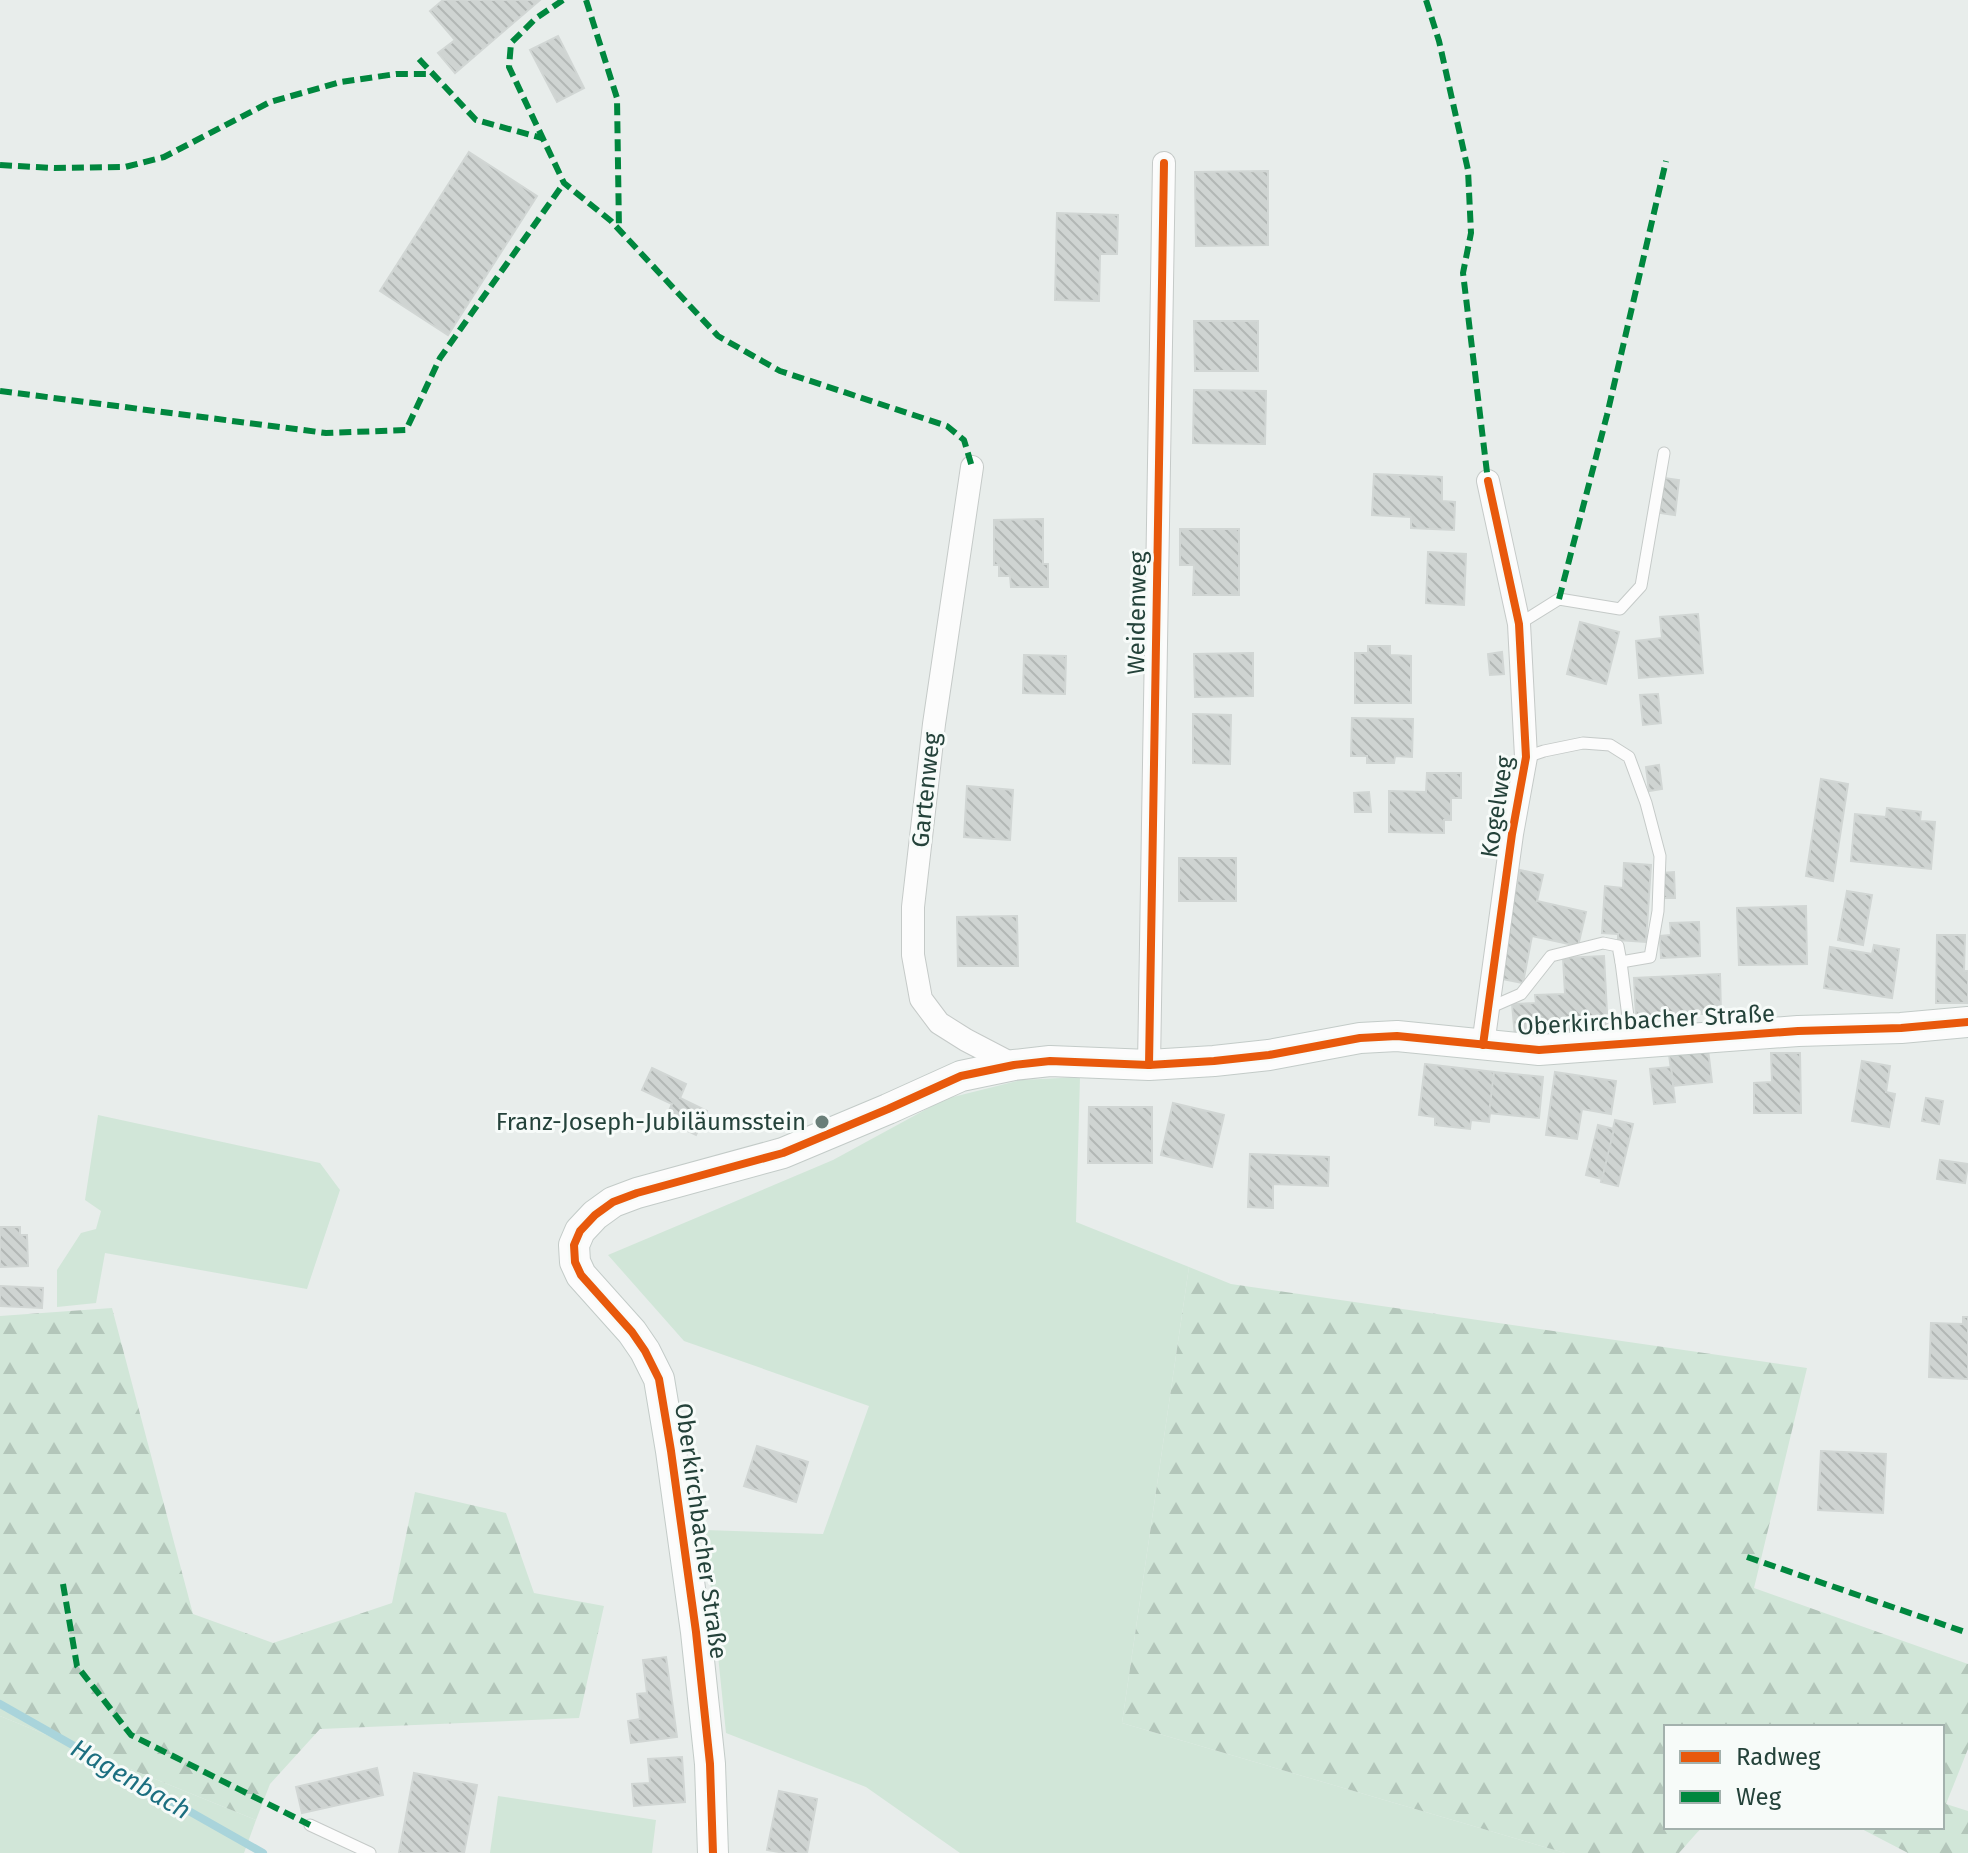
<svg xmlns="http://www.w3.org/2000/svg" width="1968" height="1853" font-family="'Fira Sans',sans-serif">
<style>
.green{fill:#d1e6d8}
.forest{fill:url(#forest-firs)}
.lines{fill:none;stroke-linecap:round;stroke-linejoin:round}
.stream{stroke:#a9d4db;stroke-width:8}
.building{fill:url(#building-back-hatch);stroke:#d1d6d4;stroke-width:2}
.lane-casing{stroke:#c5cac8;stroke-width:13}
.street-casing{stroke:#c5cac8;stroke-width:24}
.secondary-casing{stroke:#c3cbc8;stroke-width:32}
.lane{stroke:#fcfcfc;stroke-width:11}
.street{stroke:#fcfcfc;stroke-width:22}
.secondary{stroke:#fcfcfc;stroke-width:30}
.quiet{stroke:#00873e;stroke-width:6;stroke-dasharray:12 6;stroke-linecap:butt}
.cycleway-casing{stroke:#f7fbf9;stroke-width:13}
.cycleway{stroke:#e8590c;stroke-width:8}
.poi-dot{fill:#697e78;stroke:#f7fbf9;stroke-width:3}
.labels{text-anchor:middle;stroke-width:6;stroke-linejoin:round;paint-order:stroke}
.street-label{font-size:24px;fill:#24423a;stroke:#f7fbf9}
.poi-label{font-size:24px;fill:#24423a;stroke:#f7fbf9;text-anchor:end}
.water-label{font-size:26px;font-style:italic;fill:#1c6f80;stroke:#f7fbf9}
</style>
<defs>
<pattern id="forest-firs" width="22" height="20" patternUnits="userSpaceOnUse" patternTransform="scale(2)"><rect width="22" height="20" fill="#d1e6d8"/><path d="M5 1l3.5 6h-7zM16 11l3.5 6h-7z" fill="#b3c6ba"/></pattern>
<pattern id="building-back-hatch" width="6" height="6" patternUnits="userSpaceOnUse" patternTransform="scale(2)"><rect width="6" height="6" fill="#cfd4d2"/><path d="M-1 5l2 2M0 0l6 6M5-1l2 2" fill="none" stroke="#b2b7b5"/></pattern>
</defs>
<rect width="100%" height="100%" fill="#e8edeb"/>
<g class="green">
<polygon points="1080,1077 1076,1222 1189,1267 1122,1723 1565,1853 960,1853 866,1787 726,1733 705,1530 823,1534 869,1406 684,1341 608,1255 833,1160 945,1099 1021,1080"/>
<polygon points="98,1115 320,1163 340,1190 307,1289 105,1253 96,1303 57,1307 57,1270 81,1233 96,1229 101,1211 85,1200"/>
<polygon points="0,1716 256,1820 244,1853 0,1853"/>
<polygon points="498,1796 656,1820 652,1853 490,1853"/>
</g>
<g class="forest">
<polygon points="1189,1267 1231,1284 1807,1368 1754,1588 1968,1664 1968,1749 1946,1804 1968,1811 1968,1853 1908,1853 1858,1827 1942,1827 1942,1727 1666,1727 1666,1827 1702,1827 1679,1853 1565,1853 1122,1723"/>
<polygon points="112,1308 193,1614 273,1643 392,1603 415,1492 506,1513 534,1593 604,1606 579,1718 320,1729 270,1784 256,1820 0,1716 0,1316"/>
</g>
<g class="lines">
<polyline class="stream" points="0,1704 263,1853"/>
</g>
<g class="building">
<polygon points="443,0 540,0 455,73 438,53 455,40 430,11"/>
<polygon points="558,36 584,88 557,102 530,50"/>
<polygon points="469,152 537,196 448,335 380,291"/>
<polygon points="1268,171 1268,245 1196,246 1195,172"/>
<polygon points="1057,213 1118,215 1117,254 1100,254 1099,301 1055,300"/>
<polygon points="1194,321 1258,321 1258,371 1195,371"/>
<polygon points="1194,390 1266,391 1265,444 1193,443"/>
<polygon points="1374,474 1442,477 1442,501 1455,502 1454,530 1411,528 1411,517 1372,515"/>
<polygon points="1664,478 1679,480 1675,515 1660,513"/>
<polygon points="1043,519 1043,564 1048,564 1048,587 1011,587 1010,576 999,576 999,565 994,565 994,520"/>
<polygon points="1180,529 1239,529 1239,595 1193,595 1194,565 1180,565"/>
<polygon points="1428,552 1466,554 1464,605 1426,603"/>
<polygon points="1698,614 1703,673 1639,678 1636,641 1662,638 1660,617"/>
<polygon points="1580,622 1619,632 1606,684 1567,674"/>
<polygon points="1368,646 1390,646 1390,655 1411,656 1411,703 1355,703 1355,653 1368,653"/>
<polygon points="1502,652 1504,674 1490,675 1488,654"/>
<polygon points="1253,653 1253,696 1195,697 1194,654"/>
<polygon points="1024,655 1066,656 1065,694 1023,693"/>
<polygon points="1658,694 1661,723 1643,725 1640,695"/>
<polygon points="1193,714 1231,715 1230,764 1193,763"/>
<polygon points="1352,718 1413,719 1412,757 1395,756 1394,763 1367,763 1367,756 1351,756"/>
<polygon points="1659,765 1662,789 1649,791 1646,767"/>
<polygon points="1427,773 1461,773 1461,798 1451,798 1451,820 1444,820 1444,833 1389,832 1389,791 1426,792"/>
<polygon points="1821,779 1848,784 1833,881 1806,876"/>
<polygon points="967,786 1013,790 1010,840 964,837"/>
<polygon points="1369,792 1371,812 1355,812 1354,793"/>
<polygon points="1887,808 1921,812 1920,821 1935,822 1931,869 1851,861 1855,814 1886,817"/>
<rect x="1179" y="858" width="57" height="43"/>
<polygon points="1624,863 1651,865 1646,942 1618,940 1618,934 1602,933 1605,886 1623,888"/>
<polygon points="1520,870 1543,875 1537,901 1586,912 1578,946 1532,936 1523,983 1497,978"/>
<polygon points="1674,872 1675,898 1661,898 1661,873"/>
<polygon points="1847,891 1872,895 1863,945 1838,940"/>
<polygon points="1806,906 1807,964 1739,965 1737,908"/>
<polygon points="1017,916 1018,966 958,966 957,917"/>
<polygon points="1699,922 1700,956 1661,958 1660,936 1671,935 1670,923"/>
<polygon points="1937,935 1965,935 1964,971 1968,971 1968,1003 1936,1003"/>
<polygon points="1874,945 1899,949 1892,998 1824,988 1830,947 1872,954"/>
<polygon points="1604,956 1608,1031 1515,1037 1512,1004 1536,1003 1535,995 1565,994 1563,958"/>
<polygon points="1720,974 1721,1013 1636,1017 1634,978"/>
<polygon points="1708,1049 1712,1082 1673,1086 1669,1054"/>
<polygon points="1771,1053 1800,1053 1801,1113 1754,1113 1754,1083 1772,1082"/>
<polygon points="1862,1061 1890,1066 1886,1092 1895,1094 1889,1127 1852,1121"/>
<polygon points="1425,1064 1494,1072 1489,1122 1471,1120 1470,1129 1435,1125 1435,1117 1419,1115"/>
<polygon points="1671,1067 1675,1102 1654,1104 1650,1069"/>
<polygon points="652,1068 686,1084 680,1098 707,1111 696,1135 665,1120 672,1104 642,1090"/>
<polygon points="1494,1072 1543,1077 1539,1118 1489,1113"/>
<polygon points="1555,1072 1616,1081 1611,1114 1582,1109 1577,1139 1546,1135"/>
<polygon points="1926,1098 1943,1101 1939,1124 1922,1121"/>
<polygon points="1173,1103 1224,1115 1212,1167 1161,1155"/>
<polygon points="1089,1107 1152,1107 1152,1163 1088,1163"/>
<polygon points="1615,1120 1633,1124 1618,1186 1601,1182"/>
<polygon points="1598,1125 1614,1129 1602,1179 1586,1175"/>
<polygon points="1250,1154 1329,1157 1328,1186 1273,1184 1273,1208 1248,1207"/>
<polygon points="1940,1160 1968,1164 1965,1183 1937,1179"/>
<polygon points="0,1227 20,1227 20,1235 27,1235 28,1266 0,1267"/>
<polygon points="0,1286 43,1288 42,1308 0,1306"/>
<polygon points="1963,1317 1968,1317 1968,1379 1929,1377 1931,1323 1963,1324"/>
<polygon points="757,1446 808,1462 796,1502 744,1486"/>
<polygon points="1821,1451 1886,1454 1883,1513 1818,1510"/>
<polygon points="666,1657 677,1737 631,1743 628,1721 640,1719 637,1694 647,1693 643,1660"/>
<polygon points="682,1757 685,1802 634,1806 632,1784 650,1783 648,1759"/>
<polygon points="377,1768 383,1795 302,1813 296,1787"/>
<polygon points="414,1773 477,1785 464,1853 399,1853"/>
<polygon points="779,1791 817,1799 807,1853 785,1853 767,1850"/>
</g>
<g class="lines">
<defs>
<g id="lane">
<polyline points="1519,624 1559,599 1620,609 1641,586 1664,453"/>
<polyline points="1526,757 1544,751 1583,743 1610,745 1629,757 1646,803 1660,856 1658,911 1650,957 1621,962"/>
<polyline points="1489,1008 1521,994 1551,956 1603,943 1618,946 1621,962 1631,1040"/>
<polyline points="310,1825 370,1853"/>
</g>
<g id="street">
<polyline points="972,467 934,724 913,907 913,955 921,999 939,1023 966,1040 1014,1065"/>
<polyline points="1483,1045 1512,834 1526,757 1519,624 1488,481"/>
<polyline points="1149,1065 1164,163"/>
</g>
<polyline id="secondary" points="713,1853 710,1764 696,1632 671,1451 659,1379 645,1351 632,1332 581,1275 575,1262 574,1245 580,1231 595,1215 613,1202 637,1193 783,1153 888,1109 961,1076 1014,1065 1050,1061 1149,1065 1214,1061 1269,1055 1360,1038 1397,1036 1539,1050 1798,1031 1901,1028 1968,1022"/>
</defs>
<use href="#lane" class="lane-casing"/>
<use href="#street" class="street-casing"/>
<use href="#secondary" class="secondary-casing"/>
<use href="#lane" class="lane"/>
<use href="#street" class="street"/>
<use href="#secondary" class="secondary"/>
<g class="quiet">
<polyline points="563,0 535,19 511,43 509,67 564,183 611,221 718,336 780,371 947,426 964,440 972,467"/>
<polyline points="586,0 617,98 619,230"/>
<polyline points="1426,0 1439,41 1468,170 1471,233 1463,273 1488,481"/>
<polyline points="419,59 476,120 542,138"/>
<polyline points="0,165 54,168 125,167 164,157 270,102 341,82 396,74 433,74"/>
<polyline points="0,391 326,433 406,430 440,358 564,183"/>
<polyline points="1559,599 1607,415 1666,161"/>
<polyline points="1747,1557 1968,1633"/>
<polyline points="63,1584 77,1666 131,1735 310,1825"/>
</g>
<defs>
<g id="cycleway">
<polyline points="1483,1045 1512,834 1526,757 1519,624 1488,481"/>
<polyline points="1149,1065 1164,163"/>
<polyline points="713,1853 710,1764 696,1632 671,1451 659,1379 645,1351 632,1332 581,1275 575,1262 574,1245 580,1231 595,1215 613,1202 637,1193 783,1153 888,1109 961,1076 1014,1065 1050,1061 1149,1065 1214,1061 1269,1055 1360,1038 1397,1036 1539,1050 1798,1031 1901,1028 1968,1022"/>
</g>
</defs>
<use href="#cycleway" class="cycleway-casing"/>
<use href="#cycleway" class="cycleway"/>
</g>
<circle class="poi-dot" cx="822" cy="1122" r="8"/>
<g class="labels">
<g class="street-label">
<text transform="translate(1137 613) rotate(-89)" y="8">Weidenweg</text>
<text transform="translate(926 790) rotate(-84)" y="8">Gartenweg</text>
<text transform="translate(1497 807) rotate(-81)" y="8">Kogelweg</text>
<text transform="translate(1646 1020) rotate(-3)" y="8">Oberkirchbacher Straße</text>
<text transform="translate(701 1531) rotate(82)" y="8">Oberkirchbacher Straße</text>
</g>
<g class="poi-label">
<text x="806" y="1130">Franz-Joseph-Jubiläumsstein</text>
</g>
<g class="water-label">
<text transform="translate(131 1779) rotate(30)" y="9">Hagenbach</text>
</g>
</g>
<rect x="1664" y="1725" width="280" height="104" fill="#f7fbf9" stroke="#a3b1ad" stroke-width="2"/>
<rect x="1680" y="1751" width="40" height="12" fill="#e8590c" stroke="#a3b1ad" stroke-width="2"/>
<text x="1736" y="1765" font-size="24" fill="#24423a">Radweg</text>
<rect x="1680" y="1791" width="40" height="12" fill="#00873e" stroke="#a3b1ad" stroke-width="2"/>
<text x="1736" y="1805" font-size="24" fill="#24423a">Weg</text>
</svg>
